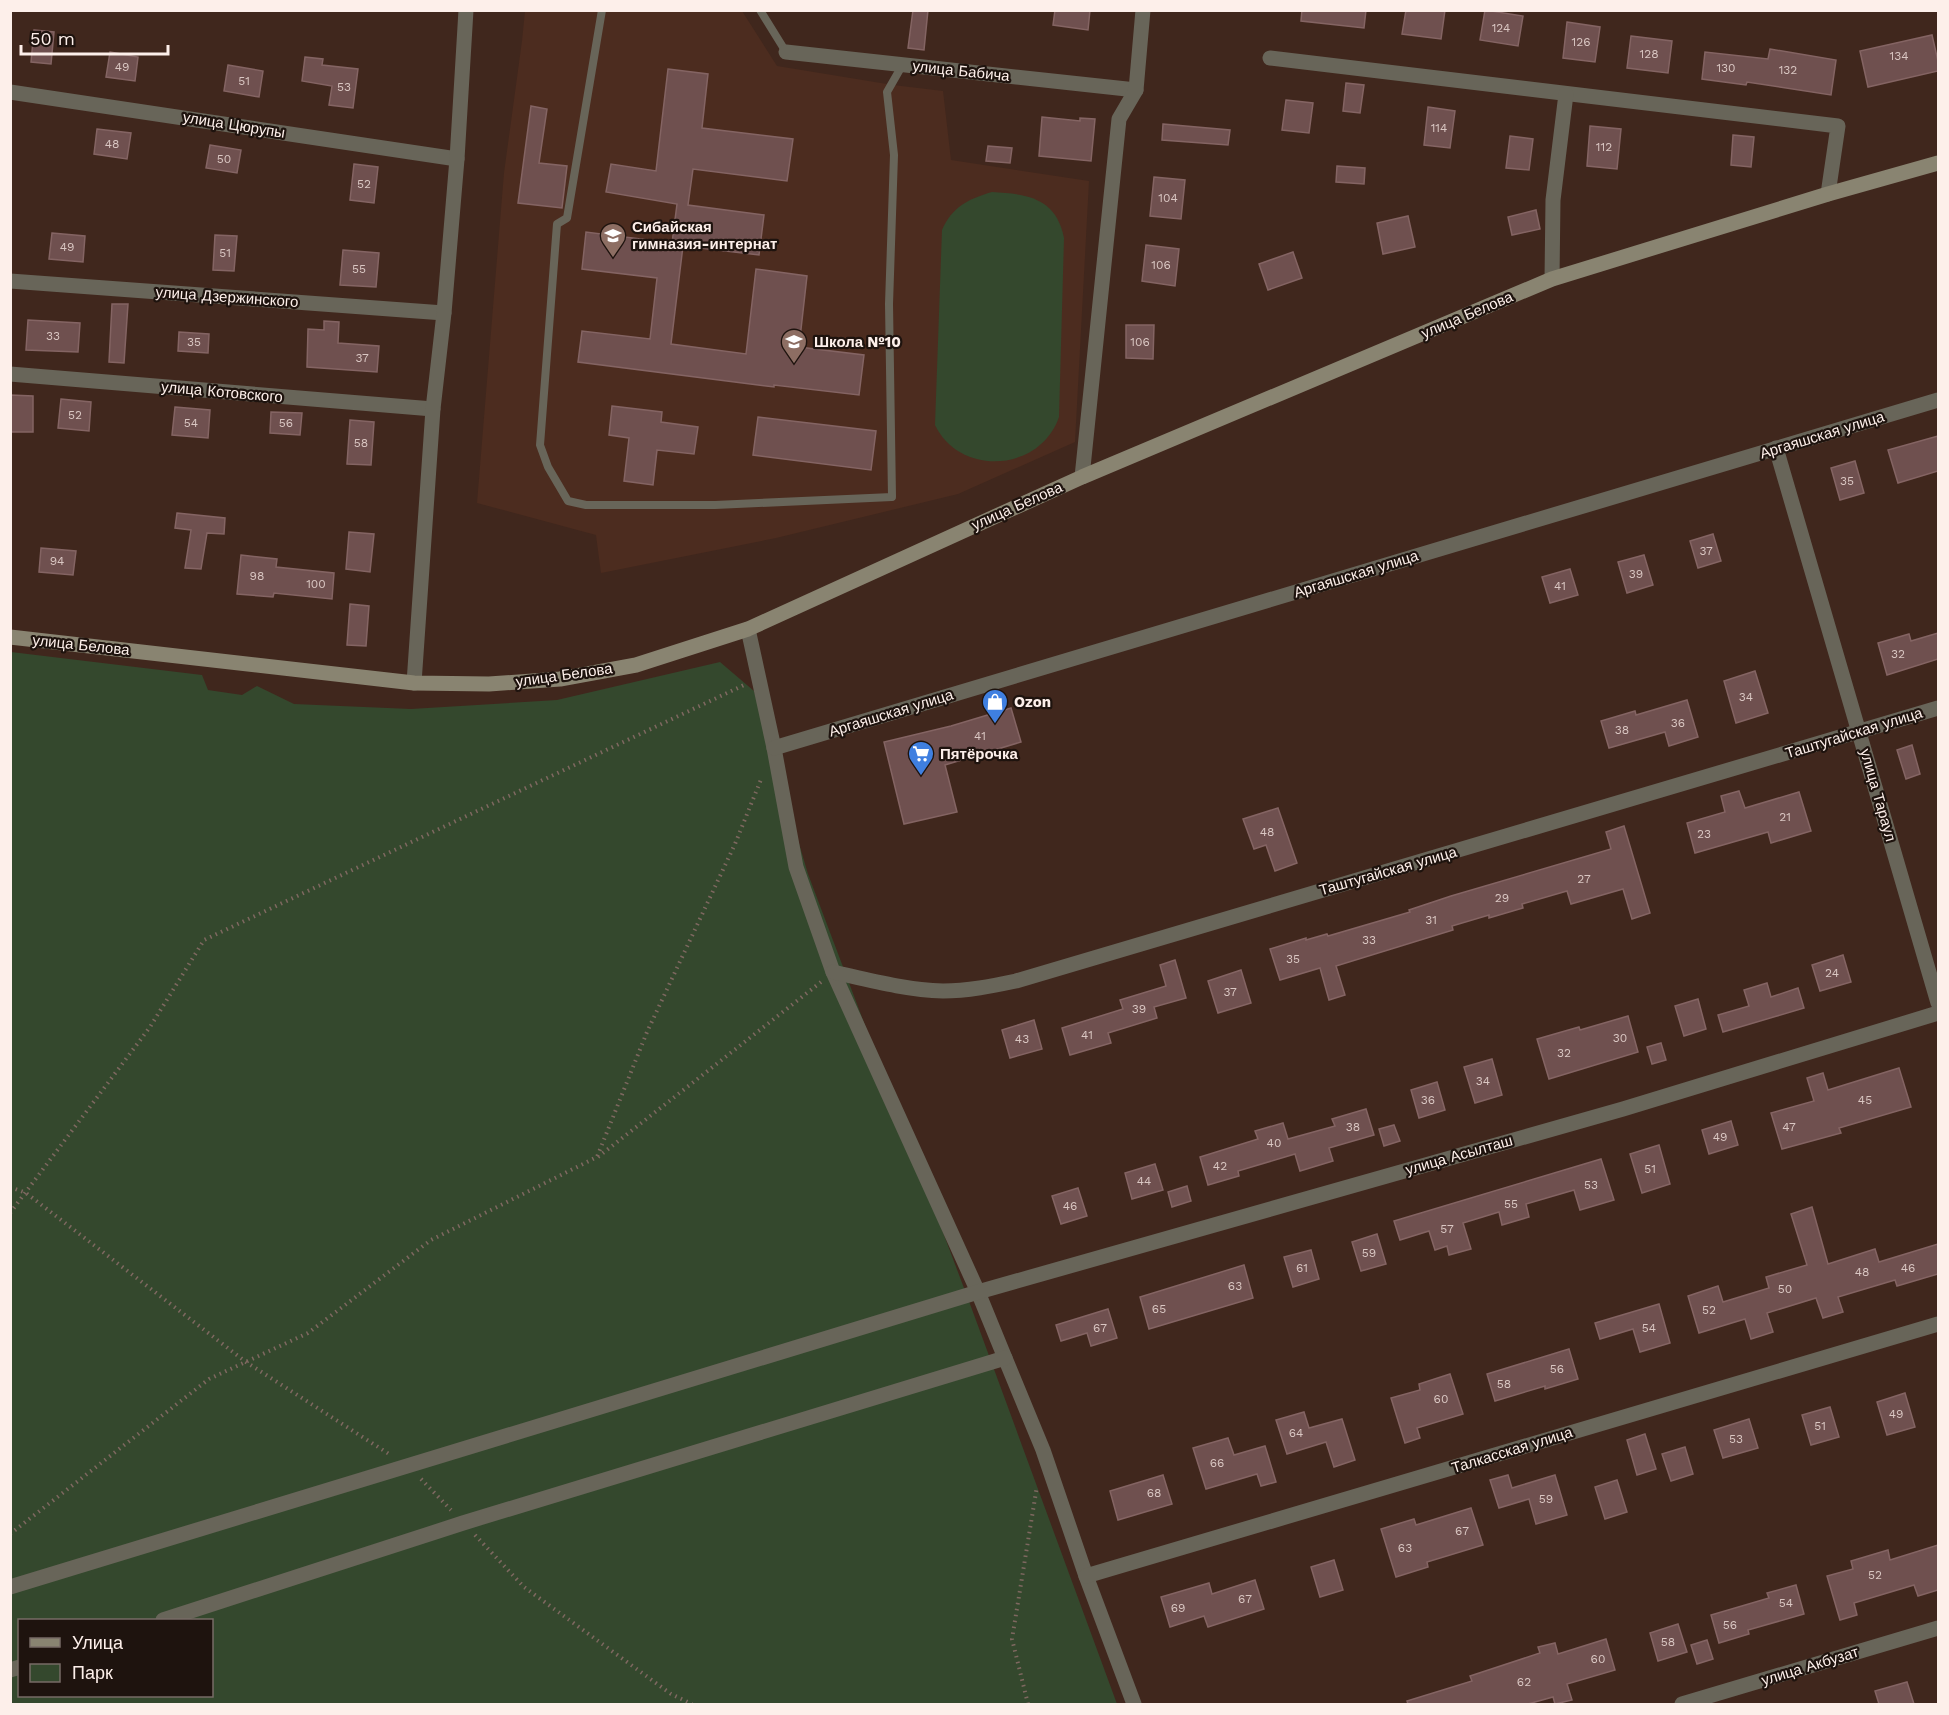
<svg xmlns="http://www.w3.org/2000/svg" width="1949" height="1715" font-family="'Work Sans',sans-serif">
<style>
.built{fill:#4c2c1f}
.green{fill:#34482d;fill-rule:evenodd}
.building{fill:#6f504f;stroke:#846463;stroke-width:1.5}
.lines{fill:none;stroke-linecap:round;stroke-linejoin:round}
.path{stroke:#7e6860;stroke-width:4;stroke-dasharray:1.5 4.5;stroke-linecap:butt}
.service{stroke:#686559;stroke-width:8}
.minor{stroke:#686559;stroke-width:15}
.secondary{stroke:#898471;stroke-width:15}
.labels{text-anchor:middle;stroke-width:4.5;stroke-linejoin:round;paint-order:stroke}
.number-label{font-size:12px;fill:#dac7c3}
.street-label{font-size:15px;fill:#fdefea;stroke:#1e130e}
.poi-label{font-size:15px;font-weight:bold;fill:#fdefea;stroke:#1e130e;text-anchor:start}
</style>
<rect width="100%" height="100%" fill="#40271d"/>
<polygon class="built" points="525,11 742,11 777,66 893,85 943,91 951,160 1089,181 1075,442 958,494 776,538 601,573 596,535 477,503 504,173 522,41"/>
<g class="green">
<path d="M992 192C1028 194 1056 198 1064 238L1059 417C1040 472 960 477 935 425L942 230C952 207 968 199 992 192Z"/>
<path d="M11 652 202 675 208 690 242 695 257 686 294 704 411 709 557 700 720 662 754 691 808 874 970 1304 1117 1704H11ZM20 1620H212V1696H20Z"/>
</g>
<g class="building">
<polygon points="913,10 928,10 924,50 908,48"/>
<polygon points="1055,10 1090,10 1088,30 1053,25"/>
<polygon points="1302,10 1366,10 1364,28 1301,21"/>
<polygon points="1406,10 1445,10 1441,39 1402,34"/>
<polygon points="1485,10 1523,16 1518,46 1480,40"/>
<polygon points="1567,22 1600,27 1595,62 1563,58"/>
<polygon points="34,30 54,32 51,64 31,62"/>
<polygon points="1932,35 1938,61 1938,71 1868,87 1860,51"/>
<polygon points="1631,36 1672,41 1668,73 1627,68"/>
<polygon points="1770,49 1836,60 1831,95 1747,82 1746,85 1702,79 1705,52 1768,59"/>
<polygon points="110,52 138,57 135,81 106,77"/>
<polygon points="305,57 323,59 322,65 358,69 353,108 329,105 332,86 302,81"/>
<polygon points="228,65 263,71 259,97 224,91"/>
<polygon points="668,69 708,74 702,128 793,139 787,181 693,169 688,205 764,215 759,255 683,246 671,344 746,354 756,269 807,276 799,347 864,355 859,395 774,385 774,387 578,362 582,331 650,339 657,278 582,269 586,232 672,243 677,204 606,192 611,164 656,171"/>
<polygon points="1346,83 1364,85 1360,113 1343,111"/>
<polygon points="1286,100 1313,103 1309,133 1282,130"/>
<polygon points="531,106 547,109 539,163 567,166 562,208 518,203"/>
<polygon points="1428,107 1455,111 1450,148 1424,145"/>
<polygon points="1042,117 1080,121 1080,118 1095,119 1091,161 1039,156"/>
<polygon points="1163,124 1230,130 1228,145 1162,140"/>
<polygon points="1590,126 1621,129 1617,169 1587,166"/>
<polygon points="97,129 131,133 127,159 94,154"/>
<polygon points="1733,135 1754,137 1751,167 1731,165"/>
<polygon points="1510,136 1533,139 1529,170 1506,168"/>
<polygon points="210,145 241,150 237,173 206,168"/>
<polygon points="988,146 1012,148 1010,163 986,161"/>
<polygon points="354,164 378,167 374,203 350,200"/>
<polygon points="1337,166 1365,168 1364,184 1336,182"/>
<polygon points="1154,177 1185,180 1181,219 1150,216"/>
<polygon points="1536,210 1540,229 1512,235 1508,217"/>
<polygon points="1408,216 1415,247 1383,254 1377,223"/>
<polygon points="52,233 85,236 83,262 49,259"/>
<polygon points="215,235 237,236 234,271 213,270"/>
<polygon points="1146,245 1179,249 1175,286 1142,281"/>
<polygon points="343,250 379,253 376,287 340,285"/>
<polygon points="1293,252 1302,278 1268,290 1259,264"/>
<polygon points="112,304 128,304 124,363 109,362"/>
<polygon points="28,320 80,323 78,352 26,350"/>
<polygon points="324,321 339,322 338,343 379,346 377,372 307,367 308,329 324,330"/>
<polygon points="1126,325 1154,325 1153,359 1126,358"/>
<polygon points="179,332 209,334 208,353 178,351"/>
<polygon points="10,395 33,396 33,432 10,432"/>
<polygon points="61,399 91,402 89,431 58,428"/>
<polygon points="612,406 662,412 661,422 698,427 694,454 657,450 653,485 624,481 629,438 609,435"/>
<polygon points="175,407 210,410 208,438 172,435"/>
<polygon points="271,412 302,413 300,435 270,433"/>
<polygon points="758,417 876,431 871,470 753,455"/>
<polygon points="350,420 374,422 371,465 347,464"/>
<polygon points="1938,436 1938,471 1898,483 1888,450"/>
<polygon points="1855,461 1864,493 1840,500 1831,468"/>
<polygon points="177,513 225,518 224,534 207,533 201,569 185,568 191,530 175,528"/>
<polygon points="349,532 374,534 370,572 346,569"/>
<polygon points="1713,534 1721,561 1698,568 1690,541"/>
<polygon points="41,548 76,551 73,575 39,572"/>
<polygon points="241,555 277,559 276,567 334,573 332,599 274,593 273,597 237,594"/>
<polygon points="1644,555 1653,585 1627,593 1618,562"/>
<polygon points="1570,569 1578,595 1550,603 1542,577"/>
<polygon points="350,604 369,606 366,646 347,645"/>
<polygon points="1938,633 1938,659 1887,675 1878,643 1909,634 1911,641"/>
<polygon points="1755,671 1768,713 1736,723 1724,681"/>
<polygon points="1687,700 1698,737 1669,746 1665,732 1609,748 1601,721 1635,711 1636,715"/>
<polygon points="1011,708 1021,742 945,765 957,812 904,824 884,742 951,726"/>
<polygon points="1912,745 1920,774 1906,779 1897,750"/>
<polygon points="1739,791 1745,808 1799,792 1811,831 1771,843 1768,832 1695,853 1687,823 1725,812 1721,796"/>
<polygon points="1278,808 1297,863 1275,871 1266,845 1254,849 1243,819"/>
<polygon points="1624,826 1650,913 1632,919 1623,889 1571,904 1567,891 1522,904 1523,908 1489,918 1489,915 1452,926 1453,930 1336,966 1345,995 1329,1000 1320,968 1280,980 1270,949 1306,938 1306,940 1327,934 1328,936 1410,912 1409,910 1451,896 1611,849 1606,832"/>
<polygon points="1843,955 1851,982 1820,991 1812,965"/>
<polygon points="1175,960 1186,998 1154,1007 1157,1018 1108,1033 1111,1043 1070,1055 1062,1028 1123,1009 1120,1000 1166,986 1160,965"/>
<polygon points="1241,970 1251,1003 1218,1013 1208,981"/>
<polygon points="1767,983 1771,997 1798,988 1804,1008 1723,1032 1718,1015 1749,1006 1744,990"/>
<polygon points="1698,999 1706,1029 1684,1036 1675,1006"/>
<polygon points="1628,1016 1638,1052 1549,1079 1537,1039 1579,1027 1580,1030"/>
<polygon points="1034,1020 1042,1049 1010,1058 1002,1030"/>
<polygon points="1661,1043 1666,1060 1652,1064 1647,1047"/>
<polygon points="1492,1059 1502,1095 1475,1103 1464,1067"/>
<polygon points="1899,1068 1911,1107 1839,1128 1841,1133 1782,1149 1771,1113 1814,1101 1807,1078 1823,1073 1828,1090"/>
<polygon points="1437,1082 1445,1110 1419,1118 1411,1090"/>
<polygon points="1366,1109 1374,1135 1329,1148 1333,1161 1300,1171 1295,1154 1238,1171 1239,1176 1208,1185 1200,1157 1258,1139 1255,1131 1283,1123 1288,1139 1335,1126 1332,1119"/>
<polygon points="1731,1121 1738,1145 1709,1154 1702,1130"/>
<polygon points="1394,1125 1400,1141 1384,1146 1379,1129"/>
<polygon points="1659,1145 1670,1184 1642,1193 1630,1154"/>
<polygon points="1601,1159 1614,1200 1580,1210 1574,1190 1526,1204 1529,1217 1502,1225 1499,1212 1463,1223 1471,1249 1449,1255 1447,1246 1435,1250 1429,1231 1400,1240 1394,1221"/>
<polygon points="1155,1164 1163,1190 1132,1199 1125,1173"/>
<polygon points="1187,1186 1191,1201 1172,1207 1168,1192"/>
<polygon points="1078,1188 1087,1216 1061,1224 1052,1196"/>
<polygon points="1812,1207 1828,1264 1875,1249 1879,1262 1938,1244 1938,1274 1897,1286 1895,1280 1838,1297 1843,1312 1823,1318 1816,1298 1767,1313 1773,1332 1751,1339 1745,1319 1699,1333 1688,1296 1718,1286 1723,1302 1769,1288 1766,1277 1807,1265 1791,1214"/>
<polygon points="1377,1234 1386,1264 1361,1271 1352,1242"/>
<polygon points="1311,1250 1319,1279 1293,1287 1284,1257"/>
<polygon points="1244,1265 1253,1298 1149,1329 1140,1297"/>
<polygon points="1659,1304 1670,1343 1640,1352 1633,1329 1600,1339 1595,1323"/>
<polygon points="1108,1309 1117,1338 1091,1346 1087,1333 1061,1341 1056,1325"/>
<polygon points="1569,1349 1578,1379 1545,1389 1545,1386 1495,1401 1487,1374"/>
<polygon points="1450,1374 1463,1414 1417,1428 1420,1438 1405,1443 1391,1398 1420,1390 1419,1384"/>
<polygon points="1905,1393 1915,1427 1887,1435 1877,1402"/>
<polygon points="1830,1407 1839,1437 1811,1445 1802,1415"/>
<polygon points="1304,1412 1309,1428 1342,1419 1355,1460 1334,1467 1326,1442 1287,1454 1276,1420"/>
<polygon points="1749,1419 1758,1448 1723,1458 1714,1430"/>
<polygon points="1645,1434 1656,1469 1637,1475 1627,1440"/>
<polygon points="1228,1438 1234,1455 1265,1446 1276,1482 1261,1486 1257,1474 1206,1489 1193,1448"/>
<polygon points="1685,1447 1693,1474 1671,1481 1662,1454"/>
<polygon points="1163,1475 1172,1504 1118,1520 1110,1491"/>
<polygon points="1508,1475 1512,1488 1555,1475 1567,1515 1536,1524 1529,1499 1499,1508 1490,1480"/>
<polygon points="1617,1480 1627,1512 1605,1519 1595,1487"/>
<polygon points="1471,1508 1483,1545 1427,1562 1428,1567 1396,1577 1381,1529 1414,1519 1416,1525"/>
<polygon points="1938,1545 1938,1590 1918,1596 1914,1585 1854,1603 1857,1615 1840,1620 1827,1576 1853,1569 1851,1561 1888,1550 1890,1560"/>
<polygon points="1334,1560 1343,1590 1320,1597 1311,1567"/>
<polygon points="1255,1580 1264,1609 1208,1627 1204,1616 1170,1627 1161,1597 1209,1583 1212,1594"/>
<polygon points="1796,1585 1804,1614 1748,1630 1749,1634 1719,1643 1711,1615 1769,1598 1767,1593"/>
<polygon points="1678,1624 1687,1652 1658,1661 1650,1633"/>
<polygon points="1606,1639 1615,1670 1567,1684 1572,1700 1555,1704 1553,1697 1528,1704 1408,1704 1407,1701 1472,1681 1470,1676 1540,1653 1538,1647 1555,1643 1558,1654"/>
<polygon points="1707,1640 1713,1659 1697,1664 1691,1645"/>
<polygon points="1907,1682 1914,1704 1879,1704 1875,1691"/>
</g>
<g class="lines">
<g class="path">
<polyline points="598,1157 821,982"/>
<polyline points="10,1187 26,1193 246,1362 389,1454"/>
<polyline points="10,1213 150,1027 204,940 744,685"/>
<polyline points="421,1479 451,1510"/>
<polyline points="10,1534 209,1379 308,1333 431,1240 597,1157 647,1032 735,844 762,777"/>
<polyline points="475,1535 524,1587 671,1694 692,1704"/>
<polyline points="1028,1704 1012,1639 1037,1486"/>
</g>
<g class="service">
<polyline points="602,10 567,218 557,224 540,445 548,467 568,501 586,505 715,505 892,497 889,304 894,155 887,92 903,64"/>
<polyline points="760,10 786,52"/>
</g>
<g class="minor">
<polyline points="786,52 1136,90"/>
<polyline points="1270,58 1838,126 1828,194"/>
<polyline points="10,92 457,159"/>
<polyline points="1552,279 1553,200 1566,94"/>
<polyline points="10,281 444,313"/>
<polyline points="10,374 433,409"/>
<polyline points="1776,448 1938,1003"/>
<polyline points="1082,477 1119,119 1136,90 1143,10"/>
<polyline points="748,629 774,748 796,867 833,972 978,1292 1005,1358 1043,1450 1086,1576 1134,1704"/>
<polyline points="414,683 433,409 444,313 457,159 466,10"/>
<polyline points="774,748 1938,400"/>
<path d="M833 972C869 980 906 990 943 991 968 991 992 986 1016 981L1938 708"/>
<polyline points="1086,1576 1938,1324"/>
<polyline points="10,1587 978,1292 1623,1109 1938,1013"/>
<polyline points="163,1620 463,1523 1005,1358"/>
<polyline points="10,1670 20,1667"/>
<polyline points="1682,1704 1938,1628"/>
</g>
<polyline class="secondary" points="10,637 414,683 489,684 560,679 636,665 748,629 1082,477 1552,279 1828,194 1938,163"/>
</g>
<defs>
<symbol id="school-pin" viewBox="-11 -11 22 30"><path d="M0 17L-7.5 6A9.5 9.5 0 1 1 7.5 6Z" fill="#8d6e63" stroke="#1e130e"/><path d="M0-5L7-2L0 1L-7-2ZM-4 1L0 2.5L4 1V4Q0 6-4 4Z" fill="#fff"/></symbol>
<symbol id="shop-pin" viewBox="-11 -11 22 30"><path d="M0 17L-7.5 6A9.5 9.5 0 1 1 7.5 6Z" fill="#3f7fe0" stroke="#1e130e"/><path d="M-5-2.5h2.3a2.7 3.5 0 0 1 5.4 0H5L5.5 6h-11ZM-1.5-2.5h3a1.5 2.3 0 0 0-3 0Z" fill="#fff"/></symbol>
<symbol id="supermarket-pin" viewBox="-11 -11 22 30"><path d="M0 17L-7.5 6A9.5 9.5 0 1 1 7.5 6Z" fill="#3f7fe0" stroke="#1e130e"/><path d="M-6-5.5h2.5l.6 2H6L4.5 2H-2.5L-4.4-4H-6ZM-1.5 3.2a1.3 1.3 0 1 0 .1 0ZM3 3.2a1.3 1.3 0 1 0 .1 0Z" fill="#fff"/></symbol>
</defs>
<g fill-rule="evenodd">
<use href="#school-pin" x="598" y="221" width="30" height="40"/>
<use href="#school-pin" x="779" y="327" width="30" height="40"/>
<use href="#shop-pin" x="980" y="687" width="30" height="40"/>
<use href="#supermarket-pin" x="906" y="739" width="30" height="40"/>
</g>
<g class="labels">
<g class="number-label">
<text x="1501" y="32">124</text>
<text x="1581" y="46">126</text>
<text x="1649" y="58">128</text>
<text x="1899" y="60">134</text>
<text x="122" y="71">49</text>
<text x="1726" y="72">130</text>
<text x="1788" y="74">132</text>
<text x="244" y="85">51</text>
<text x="344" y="91">53</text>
<text x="1439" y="132">114</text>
<text x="112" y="148">48</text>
<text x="1604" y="151">112</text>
<text x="224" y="163">50</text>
<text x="364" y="188">52</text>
<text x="1168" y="202">104</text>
<text x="67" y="251">49</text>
<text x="225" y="257">51</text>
<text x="1161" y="269">106</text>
<text x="359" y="273">55</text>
<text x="53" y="340">33</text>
<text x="194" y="346">35</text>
<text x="1140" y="346">106</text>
<text x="362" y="362">37</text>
<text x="75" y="419">52</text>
<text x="191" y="427">54</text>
<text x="286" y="427">56</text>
<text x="361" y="447">58</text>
<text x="1847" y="485">35</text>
<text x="1706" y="555">37</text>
<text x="57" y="565">94</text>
<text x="1636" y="578">39</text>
<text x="257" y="580">98</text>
<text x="316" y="588">100</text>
<text x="1560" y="590">41</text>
<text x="1898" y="658">32</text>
<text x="1746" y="701">34</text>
<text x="1678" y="727">36</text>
<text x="1622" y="734">38</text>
<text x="980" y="740">41</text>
<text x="1785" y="821">21</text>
<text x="1267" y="836">48</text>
<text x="1704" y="838">23</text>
<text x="1584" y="883">27</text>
<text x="1502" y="902">29</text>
<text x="1431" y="924">31</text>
<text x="1369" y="944">33</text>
<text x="1293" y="963">35</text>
<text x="1832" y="977">24</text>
<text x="1230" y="996">37</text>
<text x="1139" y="1013">39</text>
<text x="1087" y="1039">41</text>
<text x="1620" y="1042">30</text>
<text x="1022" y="1043">43</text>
<text x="1564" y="1057">32</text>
<text x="1483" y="1085">34</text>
<text x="1428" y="1104">36</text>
<text x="1865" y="1104">45</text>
<text x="1353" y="1131">38</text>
<text x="1789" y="1131">47</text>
<text x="1720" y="1141">49</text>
<text x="1274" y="1147">40</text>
<text x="1220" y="1170">42</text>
<text x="1650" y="1173">51</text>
<text x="1144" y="1185">44</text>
<text x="1591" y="1189">53</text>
<text x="1511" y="1208">55</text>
<text x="1070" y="1210">46</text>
<text x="1447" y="1233">57</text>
<text x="1369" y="1257">59</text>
<text x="1302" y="1272">61</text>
<text x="1908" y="1272">46</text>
<text x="1862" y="1276">48</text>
<text x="1235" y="1290">63</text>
<text x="1785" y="1293">50</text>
<text x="1159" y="1313">65</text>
<text x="1709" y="1314">52</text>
<text x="1100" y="1332">67</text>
<text x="1649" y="1332">54</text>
<text x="1557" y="1373">56</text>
<text x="1504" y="1388">58</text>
<text x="1441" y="1403">60</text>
<text x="1896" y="1418">49</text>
<text x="1820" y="1430">51</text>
<text x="1296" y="1437">64</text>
<text x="1736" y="1443">53</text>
<text x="1217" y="1467">66</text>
<text x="1154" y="1497">68</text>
<text x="1546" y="1503">59</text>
<text x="1462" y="1535">67</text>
<text x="1405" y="1552">63</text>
<text x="1875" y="1579">52</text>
<text x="1245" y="1603">67</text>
<text x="1786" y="1607">54</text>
<text x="1178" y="1612">69</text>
<text x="1730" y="1629">56</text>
<text x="1668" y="1646">58</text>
<text x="1598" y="1663">60</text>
<text x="1524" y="1686">62</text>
</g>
<g class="street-label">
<text transform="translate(961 71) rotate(6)" y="5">улица Бабича</text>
<text transform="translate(234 125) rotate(9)" y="5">улица Цюрупы</text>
<text transform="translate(227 297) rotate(4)" y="5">улица Дзержинского</text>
<text transform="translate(1467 315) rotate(-23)" y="5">улица Белова</text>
<text transform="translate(222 392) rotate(5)" y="5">улица Котовского</text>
<text transform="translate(1822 435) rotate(-17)" y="5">Аргаяшская улица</text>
<text transform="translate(1017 506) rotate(-24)" y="5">улица Белова</text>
<text transform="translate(1356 574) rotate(-17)" y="5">Аргаяшская улица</text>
<text transform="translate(81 645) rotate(6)" y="5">улица Белова</text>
<text transform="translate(564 675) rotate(-8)" y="5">улица Белова</text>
<text transform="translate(891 713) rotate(-17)" y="5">Аргаяшская улица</text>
<text transform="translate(1854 733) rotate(-17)" y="5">Таштугайская улица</text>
<text transform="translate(1878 795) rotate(74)" y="5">улица Тараул</text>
<text transform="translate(1388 871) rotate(-16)" y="5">Таштугайская улица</text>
<text transform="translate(1459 1155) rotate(-16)" y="5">улица Асылташ</text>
<text transform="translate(1512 1450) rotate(-17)" y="5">Талкасская улица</text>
<text transform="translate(1810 1666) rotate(-17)" y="5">улица Акбузат</text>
</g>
<g class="poi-label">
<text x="632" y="232">Сибайская<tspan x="632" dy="17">гимназия-интернат</tspan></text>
<text x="814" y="347">Школа №10</text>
<text x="1014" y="707">Ozon</text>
<text x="940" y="759">Пятёрочка</text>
</g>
</g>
<rect width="1949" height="1715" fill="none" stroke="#fdefea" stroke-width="24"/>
<rect x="18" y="1619" width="195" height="78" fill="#1e130e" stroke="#776b66" stroke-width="1.5"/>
<rect x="30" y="1638" width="30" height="9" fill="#898471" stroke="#776b66" stroke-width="1.5"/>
<text x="72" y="1649" font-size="18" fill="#fdefea">Улица</text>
<rect x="30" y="1664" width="30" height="18" fill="#34482d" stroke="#776b66" stroke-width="1.5"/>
<text x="72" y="1679" font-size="18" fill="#fdefea">Парк</text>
<path d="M21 45v9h147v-9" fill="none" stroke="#fdefea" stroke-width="3"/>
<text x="30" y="45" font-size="18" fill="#fdefea" stroke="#1e130e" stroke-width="4.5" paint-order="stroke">50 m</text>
</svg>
